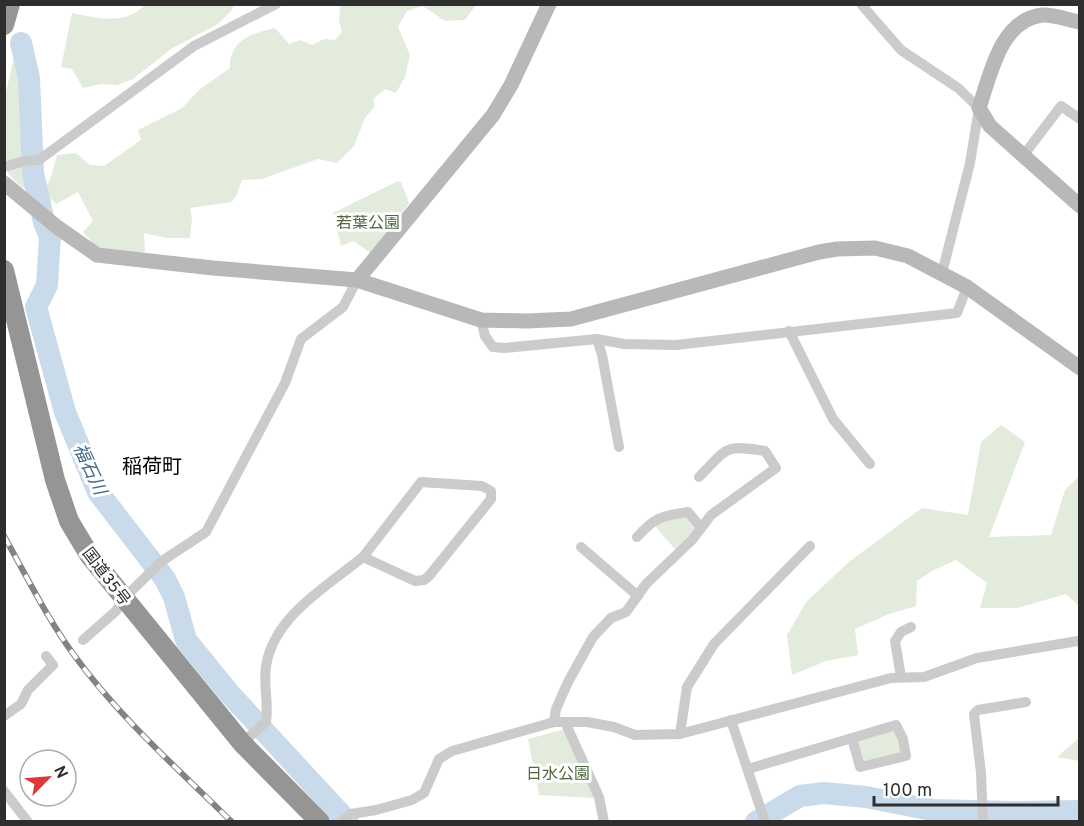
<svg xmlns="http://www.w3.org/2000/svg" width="1084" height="826" font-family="Overpass,'Noto Sans JP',sans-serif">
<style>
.green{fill:#e3ebdc}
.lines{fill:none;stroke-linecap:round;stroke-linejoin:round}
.river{stroke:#c9dbeb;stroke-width:22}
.street{stroke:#cbcbcb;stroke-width:10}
.secondary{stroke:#b8b8b8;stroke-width:15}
.highway{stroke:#959595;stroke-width:20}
.rail-casing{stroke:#838383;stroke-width:6}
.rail{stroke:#fff;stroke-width:4;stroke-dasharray:11;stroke-linecap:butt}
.labels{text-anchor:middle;stroke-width:6;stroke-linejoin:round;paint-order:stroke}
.park-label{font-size:16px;fill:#4e693d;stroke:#fff}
.street-label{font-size:16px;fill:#2e2e2e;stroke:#fff}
.water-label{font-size:18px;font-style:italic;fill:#3e698f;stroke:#fff}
.quarter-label{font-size:20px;fill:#000;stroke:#fff}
</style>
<rect width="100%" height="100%" fill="#fff"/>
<g class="green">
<path d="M145 5H234L231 11 218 24 171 49 133 79 117 85 101 84 83 88 72 69 61 67 72 13C98 18 125 26 145 5Z"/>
<path d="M340 5H476L465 20 445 21 423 6 407 11 398 27 410 55 405 77 396 93 385 89 373 99 375 106 365 118 354 146 337 163 318 159 262 179 242 180 237 194 232 202 190 208 192 219 190 238H167L144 233 145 252 132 255 99 250 83 232 93 221 78 192 56 204 44 192 52 174 57 155 76 153 90 165 104 166 141 140 138 130 182 108 199 90 230 68C229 40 252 33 275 28L289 44 300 40 312 45 324 39 335 40 342 32 339 20Z"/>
<path d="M17 45 22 47 29 190C20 188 8 175 5 166V96Z"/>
<polygon points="398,181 401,182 409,203 373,255 354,241 341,246 333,213"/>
<polygon points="1001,425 1025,442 989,537 1051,535 1065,490 1079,476 1079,606 1066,594 1017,608 980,608 987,583 956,560 932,571 917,581 916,606 889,614 855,629 858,655 826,661 792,675 787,635 806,602 850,561 922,508 968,515 981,442"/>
<polygon points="685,517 696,531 675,549 655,526 671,518"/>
<polygon points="565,729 594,798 539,795 528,739"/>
<polygon points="895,729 901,750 898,755 862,761 858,747 859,741"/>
<polygon points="1079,738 1079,761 1057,757"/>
</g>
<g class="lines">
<g class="river">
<polyline points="21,43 29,78 33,173 44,222 50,237 47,285 36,307 65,412 98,492 165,579 174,597 186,640 229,693 348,822"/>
<polyline points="756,822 800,796 824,793 866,797 932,810 1013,812 1080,811"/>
</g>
<g class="street">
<polyline points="861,4 901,50 958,88 979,108 970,163 942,273"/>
<polyline points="1023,156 1061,106 1080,119"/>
<polyline points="4,167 24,161 39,160 194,46 276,4"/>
<polyline points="481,320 485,336 493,347 504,348 597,339 624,344 676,345 957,313 967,287"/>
<polyline points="789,331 833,419 870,464"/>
<polyline points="597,339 602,355 619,447"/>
<polygon points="421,482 482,486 491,491 491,499 429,576 424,580 415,581 363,557"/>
<path d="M637 537C655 517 661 516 688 512L701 528"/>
<polyline points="581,547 638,596"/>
<polyline points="83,640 116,611 123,599 162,561 206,532 285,383 301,339 343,307 357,280"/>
<polyline points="901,677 895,641 901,632 911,627"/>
<polyline points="4,716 21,704 28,690 53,665 46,656"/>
<polyline points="731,720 765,822"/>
<path d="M554 722 556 709 568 682 593 637 611 618 626 612 646 584 692 540 711 515 776 468 765 451C723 444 728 448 699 477"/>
<polyline points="565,722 599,797 604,822"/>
<polyline points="680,734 687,687 714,644 810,546"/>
<path d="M242 743 266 722C269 704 263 684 266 666 274 616 326 587 363 557"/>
<polyline points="748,769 896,725 903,739 906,756 860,767 852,738"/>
<polyline points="4,791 28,822"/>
<polyline points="342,822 351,814 376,810 412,800 424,793 439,759 452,751 554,722 587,722 614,727 635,735 680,734 891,678 924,677 977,658 1078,641"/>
<polyline points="983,822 981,773 974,714 978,710 1026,702"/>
</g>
<g class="secondary">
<path d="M1080 22C1068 20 1053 14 1042 15 1000 20 990 76 979 108L990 126 1080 206"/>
<polyline points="4,183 57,227 97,255 213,268 357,280 481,320 527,321 571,319 819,252 837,249 875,248 908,256 967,287 1080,368"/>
<polyline points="357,280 493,115 511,85 549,4"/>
</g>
<g class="highway">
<polyline points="4,25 10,4"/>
<polyline points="4,270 55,480 69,521 90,556 242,743 320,822"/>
</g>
<defs>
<path id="rail" d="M4 536C27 577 47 618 74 655 119 717 177 768 232 822"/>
</defs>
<use href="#rail" class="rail-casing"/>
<use href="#rail" class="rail"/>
</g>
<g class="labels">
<g class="park-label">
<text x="368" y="228">若葉公園</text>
<text x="558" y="779">日水公園</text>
</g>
<g class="street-label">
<text transform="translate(107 576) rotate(53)" y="6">国道35号</text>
</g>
<g class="water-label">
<text transform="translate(90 469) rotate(65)" y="6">福石川</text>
</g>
<g class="quarter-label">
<text x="152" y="473">稲荷町</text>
</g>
</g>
<rect width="1084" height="826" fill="none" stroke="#2e2e2e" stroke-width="12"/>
<g transform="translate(48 778) rotate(65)"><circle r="28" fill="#ffffff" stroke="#ababab" stroke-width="1.5"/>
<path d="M0-4.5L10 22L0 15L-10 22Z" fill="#e23634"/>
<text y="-9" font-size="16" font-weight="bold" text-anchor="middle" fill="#2e2e2e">N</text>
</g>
<path d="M874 796v9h184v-9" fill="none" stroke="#2e2e2e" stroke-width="3"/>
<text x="883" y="796" font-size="18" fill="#2e2e2e" stroke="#ffffff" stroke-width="4.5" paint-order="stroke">100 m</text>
</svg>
